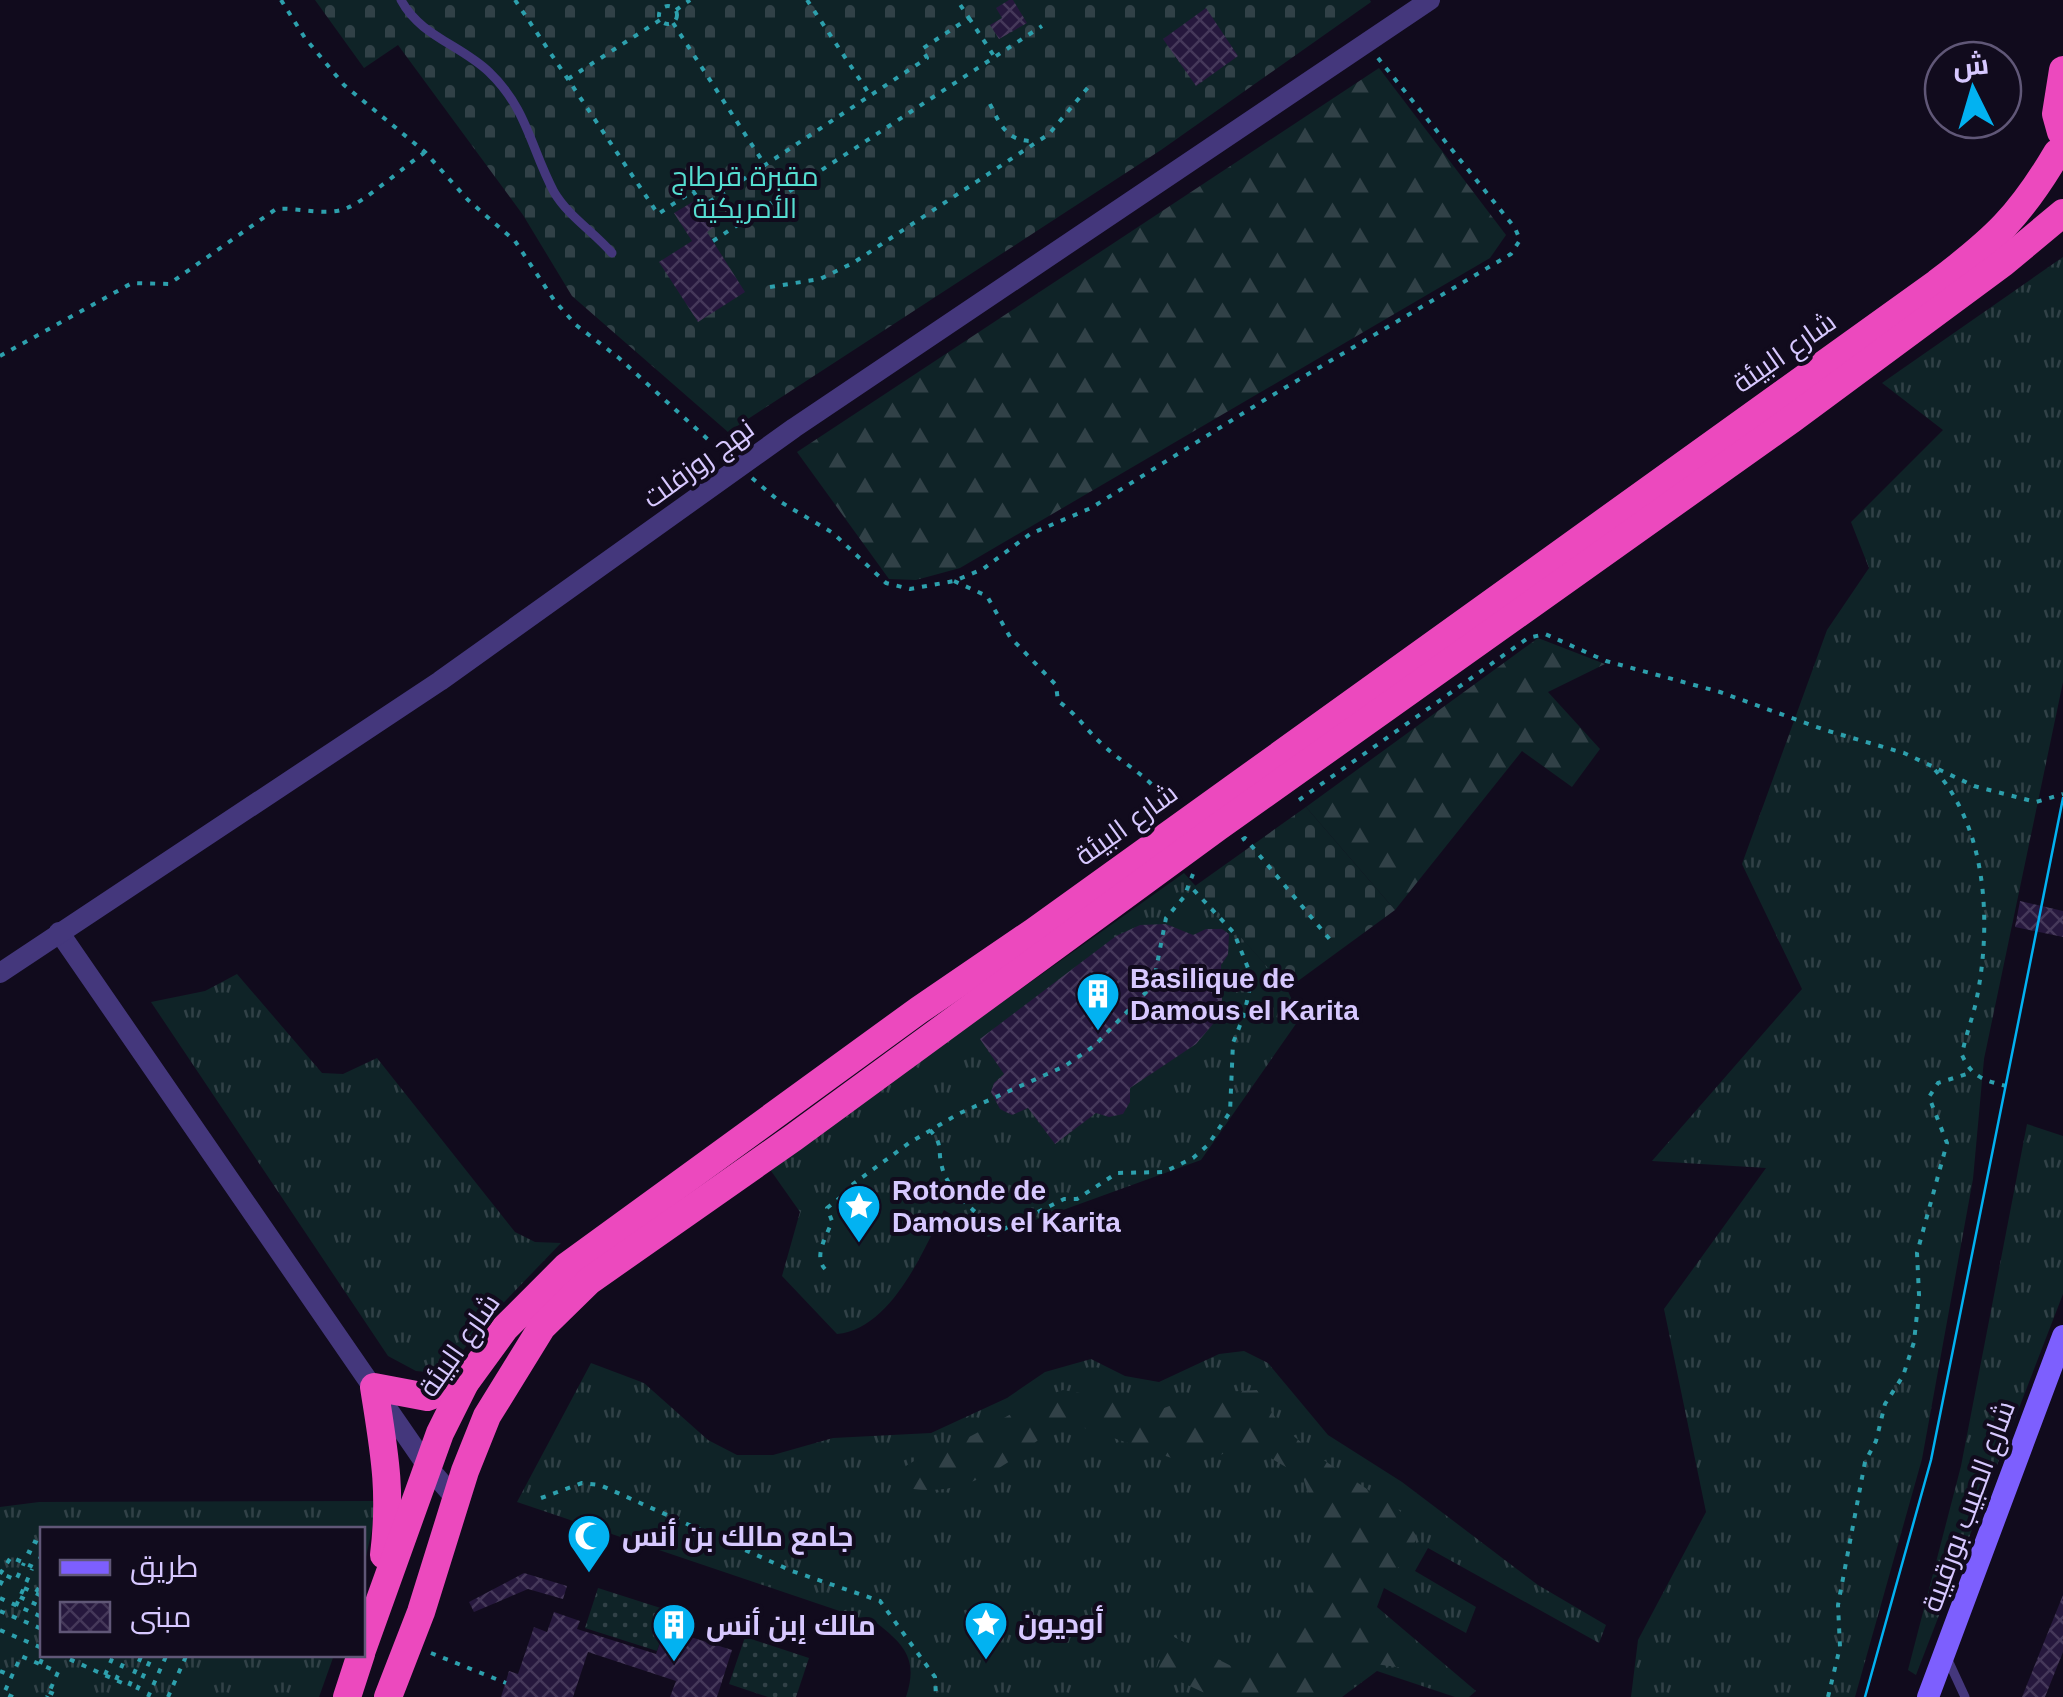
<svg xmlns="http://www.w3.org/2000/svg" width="2063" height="1697" font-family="Arial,Cairo,sans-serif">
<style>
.grass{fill:url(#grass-tufts)}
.forest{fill:url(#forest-firs)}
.cemetery{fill:url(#cemetery-stones)}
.garden{fill:url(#garden-dots)}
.building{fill:url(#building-cross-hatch)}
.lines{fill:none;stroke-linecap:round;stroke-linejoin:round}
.path{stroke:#2da0ad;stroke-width:4;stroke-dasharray:5 8;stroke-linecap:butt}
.service{stroke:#44377c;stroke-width:9}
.tertiary{stroke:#44377c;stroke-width:20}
.secondary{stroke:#7d5ffe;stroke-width:22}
.trunk{stroke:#ec49be;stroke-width:28}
.tram{stroke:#02b2f1;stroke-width:2.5}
.labels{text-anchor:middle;stroke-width:8;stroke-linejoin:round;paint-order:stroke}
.park-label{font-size:28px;fill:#55ddd1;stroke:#110b1d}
.street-label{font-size:28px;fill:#d7c8ff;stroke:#110b1d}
.poi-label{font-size:28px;font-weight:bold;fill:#d7c8ff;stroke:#110b1d;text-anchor:start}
</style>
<defs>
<pattern id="grass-tufts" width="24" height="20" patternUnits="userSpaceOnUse" patternTransform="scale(2.5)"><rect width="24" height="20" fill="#0f2327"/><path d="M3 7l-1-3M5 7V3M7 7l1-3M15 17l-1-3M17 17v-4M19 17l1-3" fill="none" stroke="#314147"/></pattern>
<pattern id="forest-firs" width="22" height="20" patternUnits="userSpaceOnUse" patternTransform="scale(2.5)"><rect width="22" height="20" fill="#0f2327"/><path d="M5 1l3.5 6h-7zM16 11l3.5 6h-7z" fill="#314147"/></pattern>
<pattern id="cemetery-stones" width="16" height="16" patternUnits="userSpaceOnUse" patternTransform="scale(2.5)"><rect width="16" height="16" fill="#0f2327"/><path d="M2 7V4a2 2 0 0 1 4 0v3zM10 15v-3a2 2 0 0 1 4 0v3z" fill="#314147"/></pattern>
<pattern id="garden-dots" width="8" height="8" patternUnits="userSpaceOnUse" patternTransform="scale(2.5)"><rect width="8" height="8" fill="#0f2327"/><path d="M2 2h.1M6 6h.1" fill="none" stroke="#314147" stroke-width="1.8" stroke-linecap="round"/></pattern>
<pattern id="building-cross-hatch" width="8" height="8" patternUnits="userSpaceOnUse" patternTransform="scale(2.5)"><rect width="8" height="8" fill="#26183d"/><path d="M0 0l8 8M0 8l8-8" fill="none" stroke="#45385a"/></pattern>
</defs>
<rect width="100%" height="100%" fill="#110b1d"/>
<g class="grass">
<polygon points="2063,257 2063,682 1984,1059 1973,1179 1922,1459 1855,1697 1631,1697 1638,1640 1706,1512 1664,1309 1766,1168 1652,1161 1802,989 1742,864 1827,630 1869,568 1851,522 1943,430 1882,383"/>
<path d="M1184 873 1287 989 1300 1018 1201 1160 988 1237 944 1210C922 1253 891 1329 837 1334L782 1276 800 1212 769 1168Z"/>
<polygon points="237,974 322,1073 343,1074 377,1058 515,1232 535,1242 561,1243 480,1327 454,1363 437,1373 416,1371 388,1356 151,1002 205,991"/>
<polygon points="2027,1124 2063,1136 2063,1294 1916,1675 1908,1670 1961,1466"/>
<path d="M1244 1351 1268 1363 1328 1435 1402 1482 1538 1585 1606 1625 1599 1643 1428 1548 1415 1571 1476 1607 1466 1633 1384 1588 1377 1607 1476 1691 1469 1697H1455L1377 1671 1342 1697H906C918 1661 906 1646 878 1624L517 1502 591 1363 644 1383 708 1440 737 1455H773L833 1438 931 1433 1007 1398 1045 1372 1091 1359 1125 1376 1159 1382 1219 1354Z"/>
<polygon points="378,1501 363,1571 362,1530 42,1530 42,1654 334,1655 319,1697 0,1697 0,1507 39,1502"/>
</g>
<g class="forest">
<polygon points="1379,68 1506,235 1490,258 960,568 916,580 889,579 797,452"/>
<polygon points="1538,638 1605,664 1548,692 1600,749 1572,787 1522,751 1395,910 1306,807"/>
<path d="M1063 1390 1164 1408 1205 1393 1257 1390 1281 1426 1322 1459 1400 1511 1417 1537 1406 1563 1384 1576 1364 1606 1423 1658 1418 1670 1354 1661 1319 1697H1213L1156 1670 1170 1635 1245 1673 1303 1603 1324 1546 1303 1477 1250 1446 1189 1464 1064 1421C1008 1461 970 1503 897 1486L899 1471C921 1454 946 1448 971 1436 1003 1420 1028 1402 1063 1390Z"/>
</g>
<g class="cemetery">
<polygon points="315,0 1370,0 1371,2 1161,150 728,432 572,296 523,215 398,45 364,68"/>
<polygon points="1306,807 1395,910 1287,989 1195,886"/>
</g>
<g class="garden">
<polygon points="598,1588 670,1611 657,1651 585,1628"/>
<polygon points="745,1637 809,1658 796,1697 768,1697 729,1684"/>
</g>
<g class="building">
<polygon points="1009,0 1013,0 1027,23 999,39 990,25 1002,18 996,8"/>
<polygon points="1206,8 1238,56 1196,86 1163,39"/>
<polygon points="696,200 714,227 707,232 745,292 698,322 659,262 692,241 674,213"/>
<polygon points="2020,901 2063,911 2063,937 2015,927"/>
<polygon points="1166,924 1193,935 1206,929 1222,929 1229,934 1228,955 1221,965 1222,1000 1213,1024 1196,1044 1130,1088 1130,1102 1123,1114 1109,1117 1096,1113 1055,1144 1028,1108 1012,1115 1000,1109 991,1092 994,1083 1004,1074 980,1039 1116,936 1140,925"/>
<polygon points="524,1573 567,1586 563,1599 528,1589 474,1612 469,1602"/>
<polygon points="2063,1595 2063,1652 2045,1697 2022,1697"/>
<polygon points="554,1612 580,1621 577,1629 656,1654 665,1629 732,1650 717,1697 670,1697 676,1681 588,1652 573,1697 501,1697 509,1671 518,1674 534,1627 547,1632"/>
</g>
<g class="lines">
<g class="path">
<polyline points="281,0 305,38 344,85 425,152 468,200 515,241 554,300 576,325 619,358 726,456"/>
<polyline points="515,0 658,214 693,191 703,206 927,58 922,49 969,18 957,0"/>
<polyline points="807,0 870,95"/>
<circle cx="668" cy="15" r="9"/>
<polyline points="676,10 690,0"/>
<polyline points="969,18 994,56"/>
<polyline points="673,23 765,165"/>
<polyline points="568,79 660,20"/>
<path d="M990 104C1001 127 1008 142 1035 141"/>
<polyline points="713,241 1042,26"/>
<polyline points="770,287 820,279 853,263 1049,134 1090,85"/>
<path d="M0 356 132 283 169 284 276 209C298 207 326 217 347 208 365 201 405 166 424 153"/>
<polyline points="752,478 779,501 833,533 886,583 910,589 954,581 983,569 1030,534 1091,508 1266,399 1511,254 1520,240 1515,228 1378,58"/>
<path d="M954 581 987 596 1010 637 1056 685 1058 701C1078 715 1087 731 1104 746 1127 767 1153 778 1168 806"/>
<path d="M1935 770C1988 830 1992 926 1976 1002 1972 1020 1965 1037 1962 1055 1972 1077 1983 1080 2006 1086"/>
<polyline points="1299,800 1528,638 1545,634 1606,661 1720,692 1825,730 1904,753 1974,786 2036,802 2063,794"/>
<polyline points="1242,840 1245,838 1332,942"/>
<path d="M930 1130C944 1146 937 1149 942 1167 947 1190 982 1221 1002 1230L1064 1199H1077L1117 1173 1164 1172 1193 1158 1208 1145 1230 1112 1233 1043 1244 1015 1252 978 1234 933 1190 886"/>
<polyline points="859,1242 841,1197 849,1187 909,1143 958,1114 1065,1066 1094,1046 1153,985 1166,918 1184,897 1193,874"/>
<path d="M825 1269C813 1256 827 1236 832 1221L827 1208 841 1197"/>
<polyline points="541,1498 582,1483 600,1485 792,1571 880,1601 935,1677 936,1697"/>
<polyline points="33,1541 42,1545"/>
<polyline points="27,1551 42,1558"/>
<polyline points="0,1574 11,1557 42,1571"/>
<polyline points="0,1585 5,1575 16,1580 24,1563"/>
<polyline points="24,1588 42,1596"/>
<polyline points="36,1592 42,1583"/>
<polyline points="20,1597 42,1607"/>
<polyline points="0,1598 42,1617"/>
<polyline points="16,1606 32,1569"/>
<polyline points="0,1611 42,1629"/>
<polyline points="0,1630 42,1648"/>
<polyline points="431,1653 506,1683"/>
<polyline points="58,1654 129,1686 142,1654"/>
<polyline points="100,1654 112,1660"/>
<polyline points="40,1664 44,1654"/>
<polyline points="0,1671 12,1676"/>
<polyline points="105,1675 114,1654"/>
<polyline points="116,1680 127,1654"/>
<polyline points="137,1690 153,1654"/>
<polyline points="49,1692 61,1697"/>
<polyline points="13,1697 4,1693 21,1656 58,1672 47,1697"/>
<polyline points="148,1697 167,1654"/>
<polyline points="168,1697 187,1654"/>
<polyline points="1828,1697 1840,1647 1838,1605 1865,1462 1876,1441 1885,1404 1903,1376 1914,1342 1919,1295 1917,1253 1947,1143 1929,1097 1938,1083 1970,1073"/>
</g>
<g class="service">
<path d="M401 0C420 36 461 45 489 72 527 108 531 149 554 192 568 216 594 232 612 253"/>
<polyline points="1947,1658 1965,1697"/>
</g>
<g class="tertiary">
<polyline points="59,932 427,1466 455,1498"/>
<polyline points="0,973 440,681 794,428 1430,0"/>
</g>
<polyline class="secondary" points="1928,1697 2063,1336"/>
<g class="trunk">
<polyline points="2061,132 2056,114 2063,70"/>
<path d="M384 1555C392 1490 384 1451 374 1387L427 1397 465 1383"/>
<path d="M362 1650 440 1433 465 1383 505 1328 567 1266 919 1010 1032 933 1937 283C1994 240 2020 216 2057 153"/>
<polyline points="347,1697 361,1654"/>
<polyline points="388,1697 421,1612 465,1471 487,1416 542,1327 589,1281 793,1138 1218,827 1792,419 2003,263 2063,213"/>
</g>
<polyline class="tram" points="1865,1697 1931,1460 2063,798"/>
</g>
<defs>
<symbol id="building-pin" viewBox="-11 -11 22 30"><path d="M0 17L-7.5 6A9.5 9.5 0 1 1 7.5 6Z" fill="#02b2f1" stroke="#110b1d"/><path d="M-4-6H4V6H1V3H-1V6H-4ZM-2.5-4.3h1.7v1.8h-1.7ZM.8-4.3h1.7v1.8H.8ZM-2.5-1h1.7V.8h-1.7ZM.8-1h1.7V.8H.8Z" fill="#fff"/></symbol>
<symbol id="sight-pin" viewBox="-11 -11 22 30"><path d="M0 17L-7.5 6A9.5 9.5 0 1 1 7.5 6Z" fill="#02b2f1" stroke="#110b1d"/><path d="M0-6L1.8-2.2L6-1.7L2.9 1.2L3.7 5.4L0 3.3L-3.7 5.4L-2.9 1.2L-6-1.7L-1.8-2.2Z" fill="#fff"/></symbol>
<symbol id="mosque-pin" viewBox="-11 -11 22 30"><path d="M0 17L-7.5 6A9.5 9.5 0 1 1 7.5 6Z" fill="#02b2f1" stroke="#110b1d"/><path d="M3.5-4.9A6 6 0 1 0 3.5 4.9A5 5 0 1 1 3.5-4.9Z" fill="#fff"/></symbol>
</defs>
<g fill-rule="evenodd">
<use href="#building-pin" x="1073" y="969" width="50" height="68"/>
<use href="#sight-pin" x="834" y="1181" width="50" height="68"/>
<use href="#mosque-pin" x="564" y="1511" width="50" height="68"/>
<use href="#sight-pin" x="961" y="1598" width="50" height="68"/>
<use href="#building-pin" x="649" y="1600" width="50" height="68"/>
</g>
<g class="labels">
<g class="park-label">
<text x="745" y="186">مقبرة قرطاج<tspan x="745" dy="32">الأمريكية</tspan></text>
</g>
<g class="street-label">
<text transform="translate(1784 352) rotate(-35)" y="10">شارع البيئة</text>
<text transform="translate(698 463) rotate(-36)" y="10">نهج روزفلت</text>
<text transform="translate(1126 824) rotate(-36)" y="10">شارع البيئة</text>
<text transform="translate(459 1345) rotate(-55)" y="10">شارع البيئة</text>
<text transform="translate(1968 1506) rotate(-70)" y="10">شارع الحبيب بورقيبة</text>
</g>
<g class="poi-label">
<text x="1130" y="988">Basilique de<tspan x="1130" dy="32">Damous el Karita</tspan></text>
<text x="892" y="1200">Rotonde de<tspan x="892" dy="32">Damous el Karita</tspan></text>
<text x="622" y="1546">جامع مالك بن أنس</text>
<text x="1018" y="1633">أوديون</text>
<text x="706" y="1635">مالك إبن أنس</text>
</g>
</g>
<rect x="40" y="1527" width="325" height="130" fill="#110b1d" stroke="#605777" stroke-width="2.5"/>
<rect x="60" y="1560" width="50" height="15" fill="#7d5ffe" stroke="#605777" stroke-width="2.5"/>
<text x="130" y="1577" font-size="30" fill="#d7c8ff">طريق</text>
<rect x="60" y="1602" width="50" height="30" fill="url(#building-cross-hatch)" stroke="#605777" stroke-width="2.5"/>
<text x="130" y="1627" font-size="30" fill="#d7c8ff">مبنى</text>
<g transform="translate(1973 90) rotate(355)"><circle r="48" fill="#110b1d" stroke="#605777" stroke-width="2.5"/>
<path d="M0-8L18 38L0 25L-18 38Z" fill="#02b2f1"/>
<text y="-15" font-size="28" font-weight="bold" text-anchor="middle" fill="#d7c8ff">ش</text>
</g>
</svg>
